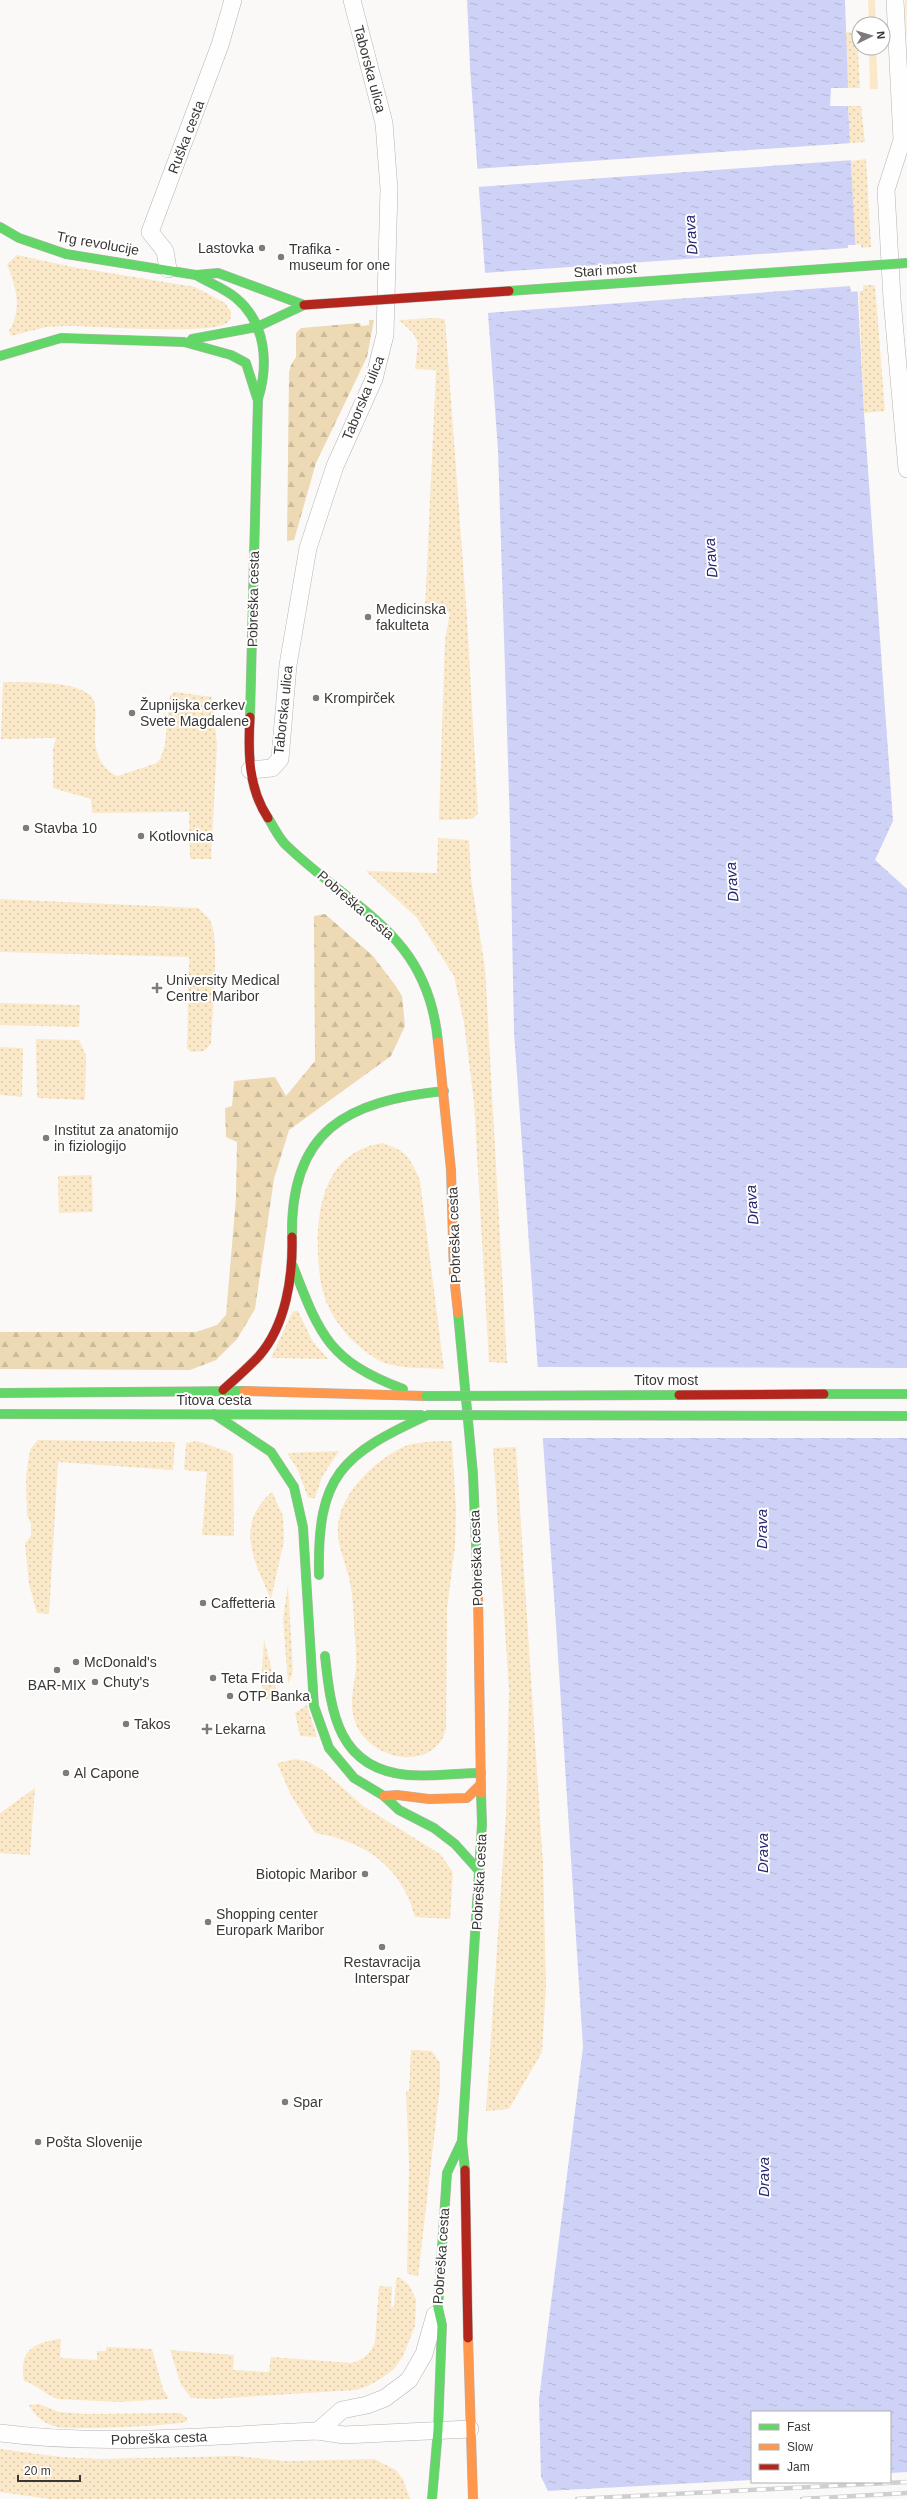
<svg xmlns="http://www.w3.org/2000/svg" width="907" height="2499" font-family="Arial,sans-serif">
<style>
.grass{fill:url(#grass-dots)}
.forest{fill:url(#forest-firs)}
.garden{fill:#fae8c8}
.water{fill:url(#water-ripples);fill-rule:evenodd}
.pier{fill:#fbf9f7}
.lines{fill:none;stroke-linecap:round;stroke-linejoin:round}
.street-casing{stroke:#b6b4b2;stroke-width:18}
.fast-casing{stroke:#b6b4b2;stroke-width:10}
.slow-casing{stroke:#b6b4b2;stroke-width:10}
.jam-casing{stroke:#b6b4b2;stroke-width:10}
.street{stroke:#fefefe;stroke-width:17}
.fast{stroke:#63d668;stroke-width:9}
.slow{stroke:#ff974d;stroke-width:9}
.jam{stroke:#b3261e;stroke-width:9}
.rail-casing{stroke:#d0cfcf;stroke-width:4.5}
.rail{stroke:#fff;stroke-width:3;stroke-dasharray:9;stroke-linecap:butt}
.fast-bridge-casing{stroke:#b6b4b2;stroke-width:10;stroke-linecap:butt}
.jam-bridge-casing{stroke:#b6b4b2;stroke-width:10;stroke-linecap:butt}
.fast-bridge{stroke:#63d668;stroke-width:9}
.jam-bridge{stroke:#b3261e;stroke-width:9}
.poi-dot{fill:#7d7c7a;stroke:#fff;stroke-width:1.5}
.labels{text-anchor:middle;stroke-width:4;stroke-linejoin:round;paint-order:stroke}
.street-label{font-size:14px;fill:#393836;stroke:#fff}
.poi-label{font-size:14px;fill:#393836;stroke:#fff;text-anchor:start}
.water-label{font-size:15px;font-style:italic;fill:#292670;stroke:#fff}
</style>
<defs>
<pattern id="grass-dots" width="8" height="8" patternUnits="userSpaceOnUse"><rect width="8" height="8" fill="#fae8c8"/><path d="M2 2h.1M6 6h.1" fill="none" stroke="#d7c8ac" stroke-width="1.8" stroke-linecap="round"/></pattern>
<pattern id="forest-firs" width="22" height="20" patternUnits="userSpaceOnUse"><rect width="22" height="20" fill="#edd9b3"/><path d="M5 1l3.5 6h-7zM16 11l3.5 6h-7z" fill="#ccbb9b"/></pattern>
<pattern id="water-ripples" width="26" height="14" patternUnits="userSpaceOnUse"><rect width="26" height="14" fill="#ced2f7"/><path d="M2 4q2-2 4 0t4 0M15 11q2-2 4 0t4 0" fill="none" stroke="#b2b5d4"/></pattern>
</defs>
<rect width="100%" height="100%" fill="#fbf9f7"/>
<g class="grass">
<polygon points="845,32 857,33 860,88 848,88"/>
<polygon points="848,106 861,106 865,142 850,143"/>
<polygon points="866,159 871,247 861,248 861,244 854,245 851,161"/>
<path d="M17 255 73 267 195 287 225 303 231 312C231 316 231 320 227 323 211 335 94 326 67 326L46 327 11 336 9 331C23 308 16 288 7 264Z"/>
<polygon points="863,285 875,285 885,411 864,413 859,291 863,291"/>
<polygon points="433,318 445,319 467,618 478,814 472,819 439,820 445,640 450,613 425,610 436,370 415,369 418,343 413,333 399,320"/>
<path d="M3 682C26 683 72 680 90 695 104 707 84 746 106 768 109 771 112 775 118 776L157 763 161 757 165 744 170 696 175 692 212 697 217 745 211 859H190L189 812 92 813 91 799 53 788V748L56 738 1 739Z"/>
<polygon points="438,838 469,840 471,879 485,968 507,1363 489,1362 474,1102 464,1023 454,976 417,918 366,871 437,873"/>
<path d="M0 899 198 908C204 914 209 917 212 925 219 947 212 1017 211 1044L204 1051 191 1052 187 1048 189 957 0 952Z"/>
<polygon points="0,1003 80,1005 79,1027 0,1025"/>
<polygon points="36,1039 79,1040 86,1055 85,1100 37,1098"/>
<polygon points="0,1047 23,1048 22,1097 0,1095"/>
<path d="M382 1143C407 1151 410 1157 420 1181L444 1369C426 1368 394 1369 378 1360 359 1349 340 1330 330 1310 321 1293 319 1273 318 1254 316 1206 326 1152 382 1143Z"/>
<polygon points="92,1175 93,1212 59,1213 58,1176"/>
<polygon points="293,1311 298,1311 313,1342 328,1359 271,1358"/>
<polygon points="38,1440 175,1442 173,1470 58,1462 49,1614 37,1613 29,1584 25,1544 31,1535 31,1524 27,1515 26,1479 28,1461 31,1448"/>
<polygon points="197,1441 227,1451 233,1455 234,1536 202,1535 207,1472 184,1470 186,1443"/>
<path d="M440 1441H452L456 1510 455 1546 447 1609 446 1729C434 1773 371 1761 356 1724 347 1703 356 1683 356 1662 356 1651 355 1639 354 1628 354 1613 353 1598 350 1583 347 1567 339 1550 338 1534 335 1498 372 1463 401 1448 412 1442 427 1442 440 1441Z"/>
<polygon points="516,1447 543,1864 546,1986 542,2052 509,2109 486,2111 506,1815 509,1690 493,1448"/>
<polygon points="339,1451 322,1477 315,1498 308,1498 298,1470 287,1453"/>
<path d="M272 1492 283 1516 284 1541 271 1599C254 1561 234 1525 272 1492Z"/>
<polygon points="288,1585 293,1672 288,1684 283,1618"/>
<polygon points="264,1639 278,1696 266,1700 258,1672 262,1672"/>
<polygon points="307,1705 317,1737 300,1736 295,1713"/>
<path d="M296 1759 309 1762 324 1771 363 1806 440 1854 453 1872 450 1919 415 1917C402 1867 365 1841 315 1833L291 1795 277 1763Z"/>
<polygon points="35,1788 30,1855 0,1853 0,1813"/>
<polygon points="411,2050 432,2051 440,2063 440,2086 418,2277 407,2273 409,2164 406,2091 409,2091"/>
<path d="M399 2277 409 2285 416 2299 415 2326 403 2356 394 2369 382 2378 368 2386 356 2390 211 2399 191 2398 181 2385 170 2350 234 2355 233 2370 269 2372 271 2357 351 2363C364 2360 370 2354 375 2342L379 2286 392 2287 391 2307H394L396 2279Z"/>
<path d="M58 2339H61L60 2358 97 2360V2351H106V2347L152 2349 163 2389 169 2399 119 2402 58 2399C45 2395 38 2385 24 2381 19 2352 31 2344 58 2339Z"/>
<path d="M39 2404 59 2412 84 2414 180 2413 187 2418V2421C181 2426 70 2430 57 2427 44 2424 35 2416 29 2405Z"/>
<polygon points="0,2449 61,2457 101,2459 236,2456 285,2461 374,2459 396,2470 403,2479 410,2499 50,2499 0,2492"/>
</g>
<g class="forest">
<polygon points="369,320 374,320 367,357 316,463 294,540 287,541 289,372 291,365 296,357 296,333 301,328 360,323 361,326 369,325"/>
<polygon points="325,914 373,956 395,985 402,996 405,1026 391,1056 289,1130 274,1179 255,1309 237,1339 216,1360 190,1370 0,1369 0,1332 196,1332 217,1325 226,1315 236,1198 237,1142 226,1137 225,1108 232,1106 234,1081 275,1077 286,1096 315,1061 314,916"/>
</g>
<g class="garden">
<polygon points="868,0 875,0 876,24 869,24"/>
<polygon points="905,0 907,0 906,43"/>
<polygon points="869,48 876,48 878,89 870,89"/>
</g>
<path class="water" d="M467 0H845L848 88H831L830 106H848L864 413 893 821 875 860 907 889V2499L551 2497 541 2477 539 2399 583 2047 556 1625 514 1032 510 826 498 450 470 67ZM752 2412H890V2482H752Z"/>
<g class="pier">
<polygon points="852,143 853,160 477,187 475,169"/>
<polygon points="848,245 856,245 861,291 851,292 850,286 486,313 483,273 848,248"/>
<polygon points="536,1367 907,1368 907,1438 541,1438"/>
<polygon points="907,2472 907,2499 549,2499 546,2491 752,2480 890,2482 890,2473"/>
</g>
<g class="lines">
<defs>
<g id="street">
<polyline points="895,0 902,140 886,190 892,299 907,469"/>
<polyline points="168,269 165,251 150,232 220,45 233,0"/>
<polyline points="250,770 272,768 280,759 288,665 308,548 335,466 374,379 385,335 389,189 384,123 352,0"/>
<polyline points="318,2431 342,2410 367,2405 385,2398 409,2380 424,2354 435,2315"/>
<path d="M0 2433C106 2447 212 2435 318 2431L344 2435 470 2429"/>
</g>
<g id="fast">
<polyline points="0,227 19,238 66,254 196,275 218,273 304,305"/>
<path d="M196 275C209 283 224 288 236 298 266 323 269 364 258 399L250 717"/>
<polyline points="192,339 257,327 304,305"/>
<polyline points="0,356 61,338 184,342 231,355 246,363 257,398"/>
<path d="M268 818C274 827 279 839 287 846 355 911 428 934 438 1042"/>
<path d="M292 1237C290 1130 347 1101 444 1091"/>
<path d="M293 1266C320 1336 329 1361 403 1389"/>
<polyline points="458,1313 473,1474 478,1592"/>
<polyline points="0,1393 244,1391"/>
<polyline points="0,1414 421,1415"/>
<polyline points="214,1414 271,1452 294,1487 303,1527 314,1706 329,1748 354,1778 384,1796 399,1810 434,1828 455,1844 480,1872"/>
<path d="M319 1575C317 1475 341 1455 428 1415"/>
<path d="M325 1656C331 1713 338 1769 408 1775 432 1777 457 1773 481 1773"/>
<polyline points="465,2170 462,2141 482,1824 481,1793"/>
<polyline points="432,2499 438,2430 442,2325 438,2308 447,2173 462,2141"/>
</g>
<g id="slow">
<polyline points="438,1042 451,1170 454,1276 458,1313"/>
<polyline points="244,1391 426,1396"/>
<polyline points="478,1592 481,1793"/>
<polyline points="384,1796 397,1795 429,1799 467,1798 481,1784"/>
<polyline points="468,2338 473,2499"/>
</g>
<g id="jam">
<path d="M250 717C248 752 248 788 268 818"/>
<path d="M223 1390C235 1379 248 1368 259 1356 286 1325 293 1277 292 1237"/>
<polyline points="465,2170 468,2338"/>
</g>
</defs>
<use href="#street" class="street-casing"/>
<use href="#fast" class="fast-casing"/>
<use href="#slow" class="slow-casing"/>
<use href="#jam" class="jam-casing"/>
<use href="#street" class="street"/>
<use href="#fast" class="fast"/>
<use href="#slow" class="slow"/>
<use href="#jam" class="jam"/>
<defs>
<g id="rail">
<polyline points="577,2499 907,2482"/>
<polyline points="802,2499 907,2493"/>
</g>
</defs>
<use href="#rail" class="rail-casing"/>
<use href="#rail" class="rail"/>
<defs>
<g id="fast-bridge">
<polyline points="509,291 907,263"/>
<polyline points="824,1394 907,1394"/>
<polyline points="426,1396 679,1395"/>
<polyline points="428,1415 907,1416"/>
</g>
<g id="jam-bridge">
<polyline points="304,305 509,291"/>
<polyline points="679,1395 824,1394"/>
</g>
</defs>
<use href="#fast-bridge" class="fast-bridge-casing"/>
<use href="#jam-bridge" class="jam-bridge-casing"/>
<use href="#fast-bridge" class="fast-bridge"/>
<use href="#jam-bridge" class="jam-bridge"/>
</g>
<g class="poi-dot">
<circle cx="262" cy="248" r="4"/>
<circle cx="281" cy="257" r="4"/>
<circle cx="368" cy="617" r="4"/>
<circle cx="316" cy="698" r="4"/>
<circle cx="132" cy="713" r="4"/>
<circle cx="26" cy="828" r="4"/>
<circle cx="141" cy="836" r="4"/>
<path d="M155 982h4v4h4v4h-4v4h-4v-4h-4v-4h4z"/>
<circle cx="46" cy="1138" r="4"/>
<circle cx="203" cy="1603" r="4"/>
<circle cx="76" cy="1662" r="4"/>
<circle cx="57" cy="1670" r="4"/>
<circle cx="213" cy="1678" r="4"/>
<circle cx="95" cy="1682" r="4"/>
<circle cx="230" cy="1696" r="4"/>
<circle cx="126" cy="1724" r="4"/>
<path d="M205 1723h4v4h4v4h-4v4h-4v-4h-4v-4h4z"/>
<circle cx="66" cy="1773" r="4"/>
<circle cx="365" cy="1874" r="4"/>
<circle cx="208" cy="1922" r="4"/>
<circle cx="382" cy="1947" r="4"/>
<circle cx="285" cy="2102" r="4"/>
<circle cx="38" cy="2142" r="4"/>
</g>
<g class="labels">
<g class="street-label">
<text transform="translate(370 69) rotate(75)" y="5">Taborska ulica</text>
<text transform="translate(186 137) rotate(-69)" y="5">Ruška cesta</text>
<text transform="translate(98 243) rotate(10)" y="5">Trg revolucije</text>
<text transform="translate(605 270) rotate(-4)" y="5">Stari most</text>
<text transform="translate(363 398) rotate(-68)" y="5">Taborska ulica</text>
<text transform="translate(253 599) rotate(-89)" y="5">Pobreška cesta</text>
<text transform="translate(283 710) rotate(-84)" y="5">Taborska ulica</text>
<text transform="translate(356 905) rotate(41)" y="5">Pobreška cesta</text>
<text transform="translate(454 1235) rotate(-92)" y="5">Pobreška cesta</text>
<text x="666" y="1385">Titov most</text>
<text x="214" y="1405">Titova cesta</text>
<text transform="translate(476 1558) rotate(-92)" y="5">Pobreška cesta</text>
<text transform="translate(479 1882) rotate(-87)" y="5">Pobreška cesta</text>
<text transform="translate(441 2256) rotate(-86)" y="5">Pobreška cesta</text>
<text transform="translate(159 2438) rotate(-2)" y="5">Pobreška cesta</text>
</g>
<g class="poi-label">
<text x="254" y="253" text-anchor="end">Lastovka</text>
<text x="289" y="254">Trafika -<tspan x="289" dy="16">museum for one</tspan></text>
<text x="376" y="614">Medicinska<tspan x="376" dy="16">fakulteta</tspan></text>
<text x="324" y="703">Krompirček</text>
<text x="140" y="710">Župnijska cerkev<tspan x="140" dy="16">Svete Magdalene</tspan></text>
<text x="34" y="833">Stavba 10</text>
<text x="149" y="841">Kotlovnica</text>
<text x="166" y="985">University Medical<tspan x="166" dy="16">Centre Maribor</tspan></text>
<text x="54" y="1135">Institut za anatomijo<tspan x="54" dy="16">in fiziologijo</tspan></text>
<text x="211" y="1608">Caffetteria</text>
<text x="84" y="1667">McDonald's</text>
<text x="221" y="1683">Teta Frida</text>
<text x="103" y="1687">Chuty's</text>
<text x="57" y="1690" text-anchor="middle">BAR-MIX</text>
<text x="238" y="1701">OTP Banka</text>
<text x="134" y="1729">Takos</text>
<text x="215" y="1734">Lekarna</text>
<text x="74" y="1778">Al Capone</text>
<text x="357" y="1879" text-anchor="end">Biotopic Maribor</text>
<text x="216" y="1919">Shopping center<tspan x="216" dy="16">Europark Maribor</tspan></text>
<text x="382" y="1967" text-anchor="middle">Restavracija<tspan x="382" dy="16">Interspar</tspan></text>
<text x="293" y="2107">Spar</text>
<text x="46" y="2147">Pošta Slovenije</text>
</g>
<g class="water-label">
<text transform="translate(691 235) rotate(-94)" y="5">Drava</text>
<text transform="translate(711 558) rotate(-94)" y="5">Drava</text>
<text transform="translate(732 882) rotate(-94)" y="5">Drava</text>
<text transform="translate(752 1205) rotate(-94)" y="5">Drava</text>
<text transform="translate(762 1529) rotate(-90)" y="5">Drava</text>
<text transform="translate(763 1853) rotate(-90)" y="5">Drava</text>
<text transform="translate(764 2177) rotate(-90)" y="5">Drava</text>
</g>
</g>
<rect x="751" y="2411" width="140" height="72" fill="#ffffff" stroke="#b0afaf"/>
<rect x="759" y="2424" width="20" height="6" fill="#63d668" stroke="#b0afaf"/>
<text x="787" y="2431" font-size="12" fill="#393836">Fast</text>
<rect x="759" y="2444" width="20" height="6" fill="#ff974d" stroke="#b0afaf"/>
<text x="787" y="2451" font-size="12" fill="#393836">Slow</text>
<rect x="759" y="2464" width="20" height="6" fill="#b3261e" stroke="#b0afaf"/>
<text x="787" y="2471" font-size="12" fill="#393836">Jam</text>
<g transform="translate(871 36) rotate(85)"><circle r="19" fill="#ffffff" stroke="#b0afaf"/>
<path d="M0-3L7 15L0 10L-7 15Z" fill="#7d7c7a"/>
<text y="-6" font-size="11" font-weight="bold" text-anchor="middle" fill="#393836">N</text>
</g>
<path d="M18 2475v6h62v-6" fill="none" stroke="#393836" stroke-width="2"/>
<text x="24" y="2475" font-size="12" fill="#393836" stroke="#ffffff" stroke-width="3" paint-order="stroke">20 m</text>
</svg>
